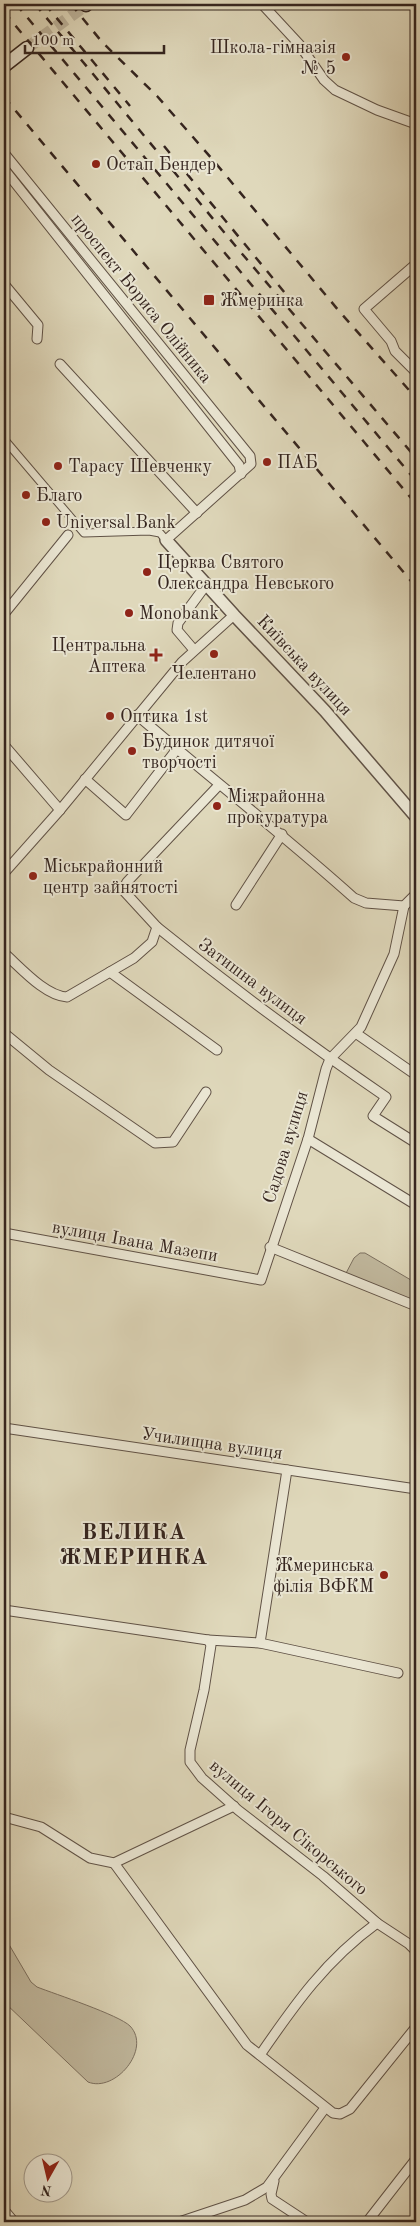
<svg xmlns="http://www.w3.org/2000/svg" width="420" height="2226" font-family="'Old Standard TT',serif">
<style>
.green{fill:#c2baa0;stroke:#7c7060}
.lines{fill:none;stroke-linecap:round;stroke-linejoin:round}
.secondary-tunnel{stroke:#bdb49c;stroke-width:12;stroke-dasharray:12 6;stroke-linecap:butt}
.pedestrian-casing{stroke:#605246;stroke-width:9}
.minor-casing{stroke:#605246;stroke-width:11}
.tertiary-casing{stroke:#605246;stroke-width:14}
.secondary-casing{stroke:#35251f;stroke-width:15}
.pedestrian{stroke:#eae6d3;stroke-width:7}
.minor{stroke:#eae6d3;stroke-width:9}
.tertiary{stroke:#eae6d3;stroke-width:11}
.secondary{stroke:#eae6d3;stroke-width:12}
.rail{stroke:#35251f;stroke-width:2.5;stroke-dasharray:9 9;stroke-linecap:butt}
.poi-dot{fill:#8f2418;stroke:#eae6d3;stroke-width:2}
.labels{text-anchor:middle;stroke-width:4;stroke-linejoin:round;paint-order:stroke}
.poi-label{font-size:18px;fill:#35251f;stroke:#eae6d3;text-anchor:start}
.street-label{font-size:18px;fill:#35251f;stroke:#eae6d3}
.district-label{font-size:22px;font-weight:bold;letter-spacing:1px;fill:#35251f;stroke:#eae6d3}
</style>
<rect width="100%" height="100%" fill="#dfd8bb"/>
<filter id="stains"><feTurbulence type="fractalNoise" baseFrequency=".004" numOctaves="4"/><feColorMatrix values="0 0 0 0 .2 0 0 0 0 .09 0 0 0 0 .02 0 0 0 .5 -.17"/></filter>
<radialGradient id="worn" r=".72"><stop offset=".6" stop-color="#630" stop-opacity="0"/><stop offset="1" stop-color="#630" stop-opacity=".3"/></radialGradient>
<g class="green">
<polygon points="360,1253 365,1253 416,1283 416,1306 344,1277 354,1258"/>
<path d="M4 1936 31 1982 37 1987C55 1994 119 2015 130 2026 152 2049 115 2093 88 2082L4 2002Z"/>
</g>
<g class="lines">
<polyline class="secondary-tunnel" points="27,48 86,5"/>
<defs>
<polyline id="pedestrian" points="4,439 84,533 149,531 160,533 166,540"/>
<g id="minor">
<polyline points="262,4 299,44 324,80 335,90 377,110 416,124"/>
<polyline points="4,153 250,456 251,464 166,540"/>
<polyline points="4,169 239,465 241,474"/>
<polyline points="416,264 364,309 391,341 395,351 416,372"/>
<polyline points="4,284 38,325 37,339"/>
<polyline points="60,364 197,513"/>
<polyline points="4,614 68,535"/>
<polyline points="194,650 177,630 178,623 206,585"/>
<path d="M137 715C209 777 284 835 354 898L366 903 404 906"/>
<polyline points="4,745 60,810"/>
<polyline points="85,779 126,815 177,749"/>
<polyline points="4,873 60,810 182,662 234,615"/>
<polyline points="236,905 282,834"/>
<path d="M157 927C231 987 307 1043 386 1097L373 1116 416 1143"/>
<path d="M4 953C20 967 45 996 67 997L134 958 152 942 157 927 123 890 127 882 219 785"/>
<polyline points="110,972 217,1050"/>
<polyline points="4,1033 49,1070 155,1143 173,1142 206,1092"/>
<polyline points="357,1034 416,1075"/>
<polyline points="308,1139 416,1205"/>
<polyline points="4,1233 261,1280 308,1139 326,1069 330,1059 361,1027 394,954 404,906 416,894"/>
<polyline points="270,1247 416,1306"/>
<polyline points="4,1428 416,1489"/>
<polyline points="4,1610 208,1640 211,1645 204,1690 190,1750 190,1762 202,1778 238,1810 323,1876 377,1923 409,1944 416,1951"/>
<polyline points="208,1640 260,1643 287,1470"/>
<polyline points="260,1643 398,1673"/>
<polyline points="4,1817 41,1827 90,1858 114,1863 234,1806"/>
<polyline points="114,1863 247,2045 333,2113 340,2114 350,2109 416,2027"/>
<path d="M260 2055C295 2004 326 1960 377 1923"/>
<polyline points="274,2181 271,2194 272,2199 307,2222"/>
<polyline points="4,2210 14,2222"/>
<polyline points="179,2222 245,2200 267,2187 325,2108"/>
<polyline points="367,2222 416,2159"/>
</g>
<polyline id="tertiary" points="166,540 234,615 325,711 416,817"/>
<g id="secondary">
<polyline points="86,5 87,4"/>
<polyline points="4,66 27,48"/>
</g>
</defs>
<use href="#pedestrian" class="pedestrian-casing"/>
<use href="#minor" class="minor-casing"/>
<use href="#tertiary" class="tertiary-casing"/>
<use href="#secondary" class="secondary-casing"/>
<use href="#pedestrian" class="pedestrian"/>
<use href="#minor" class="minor"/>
<use href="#tertiary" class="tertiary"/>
<use href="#secondary" class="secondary"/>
<g class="rail">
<polyline points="16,4 416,481"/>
<polyline points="35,4 238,249 416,458"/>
<polyline points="45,4 130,106"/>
<polyline points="71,4 102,42 157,96 213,160 339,311 416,398"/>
<polyline points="4,12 416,504"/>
<polyline points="4,97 416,587"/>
<polyline points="164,146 299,310"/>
</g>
</g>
<g class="poi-dot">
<circle cx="346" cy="57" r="5"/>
<circle cx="96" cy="164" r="5"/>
<rect x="203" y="294" width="12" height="12" rx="2.5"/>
<circle cx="267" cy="462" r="5"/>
<circle cx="58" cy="466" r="5"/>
<circle cx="26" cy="495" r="5"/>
<circle cx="46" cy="522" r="5"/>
<circle cx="147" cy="572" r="5"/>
<circle cx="129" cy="613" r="5"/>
<circle cx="214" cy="654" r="5"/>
<path d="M153.5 647.5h5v5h5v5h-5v5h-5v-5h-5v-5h5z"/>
<circle cx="110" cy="716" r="5"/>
<circle cx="132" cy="751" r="5"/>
<circle cx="217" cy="806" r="5"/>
<circle cx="33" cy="876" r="5"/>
<circle cx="384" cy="1575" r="5"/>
</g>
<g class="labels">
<g class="poi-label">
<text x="336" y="53" text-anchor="end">Школа-гімназія<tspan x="336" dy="21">№ 5</tspan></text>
<text x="106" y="170">Остап Бендер</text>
<text x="220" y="306">Жмеринка</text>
<text x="277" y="468">ПАБ</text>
<text x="68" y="472">Тарасу Шевченку</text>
<text x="36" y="501">Благо</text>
<text x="56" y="528">Universal Bank</text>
<text x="157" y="568">Церква Святого<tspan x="157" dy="21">Олександра Невського</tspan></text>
<text x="139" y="619">Monobank</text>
<text x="146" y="651" text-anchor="end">Центральна<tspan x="146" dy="21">Аптека</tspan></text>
<text x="214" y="679" text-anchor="middle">Челентано</text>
<text x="120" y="722">Оптика 1st</text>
<text x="142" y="747">Будинок дитячої<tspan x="142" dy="21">творчості</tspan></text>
<text x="227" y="802">Міжрайонна<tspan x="227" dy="21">прокуратура</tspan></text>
<text x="43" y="872">Міськрайонний<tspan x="43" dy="21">центр зайнятості</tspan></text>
<text x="374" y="1571" text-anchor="end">Жмеринська<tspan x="374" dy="21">філія ВФКМ</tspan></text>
</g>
<g class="street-label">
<text transform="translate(142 298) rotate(51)" y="6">проспект Бориса Олійника</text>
<text transform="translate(305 665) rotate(47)" y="6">Київська вулиця</text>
<text transform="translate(253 981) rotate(37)" y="6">Затишна вулиця</text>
<text transform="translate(285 1147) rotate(-73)" y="6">Садова вулиця</text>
<text transform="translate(135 1241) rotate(10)" y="6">вулиця Івана Мазепи</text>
<text transform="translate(212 1443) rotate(8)" y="6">Училищна вулиця</text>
<text transform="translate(289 1827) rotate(40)" y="6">вулиця Ігоря Сікорського</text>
</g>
<g class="district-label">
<text x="134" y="1539">ВЕЛИКА<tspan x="134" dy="25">ЖМЕРИНКА</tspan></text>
</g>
</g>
<rect width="420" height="2226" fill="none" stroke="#dfd8bb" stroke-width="20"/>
<rect x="5" y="5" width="410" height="2216" fill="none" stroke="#35251f" stroke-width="2.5"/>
<rect x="10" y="10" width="400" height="2206" fill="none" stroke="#35251f"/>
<g transform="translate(48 2178) rotate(188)"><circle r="24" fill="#eae6d3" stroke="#a2998b"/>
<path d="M0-4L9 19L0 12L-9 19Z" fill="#8f2418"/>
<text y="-8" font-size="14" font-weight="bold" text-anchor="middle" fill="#35251f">N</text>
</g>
<path d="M25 45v8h139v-8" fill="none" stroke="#35251f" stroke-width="2.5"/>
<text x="32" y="45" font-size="15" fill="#35251f" stroke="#eae6d3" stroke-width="4" paint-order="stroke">100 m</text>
<rect width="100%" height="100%" filter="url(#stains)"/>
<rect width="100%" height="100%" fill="url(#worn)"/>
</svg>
